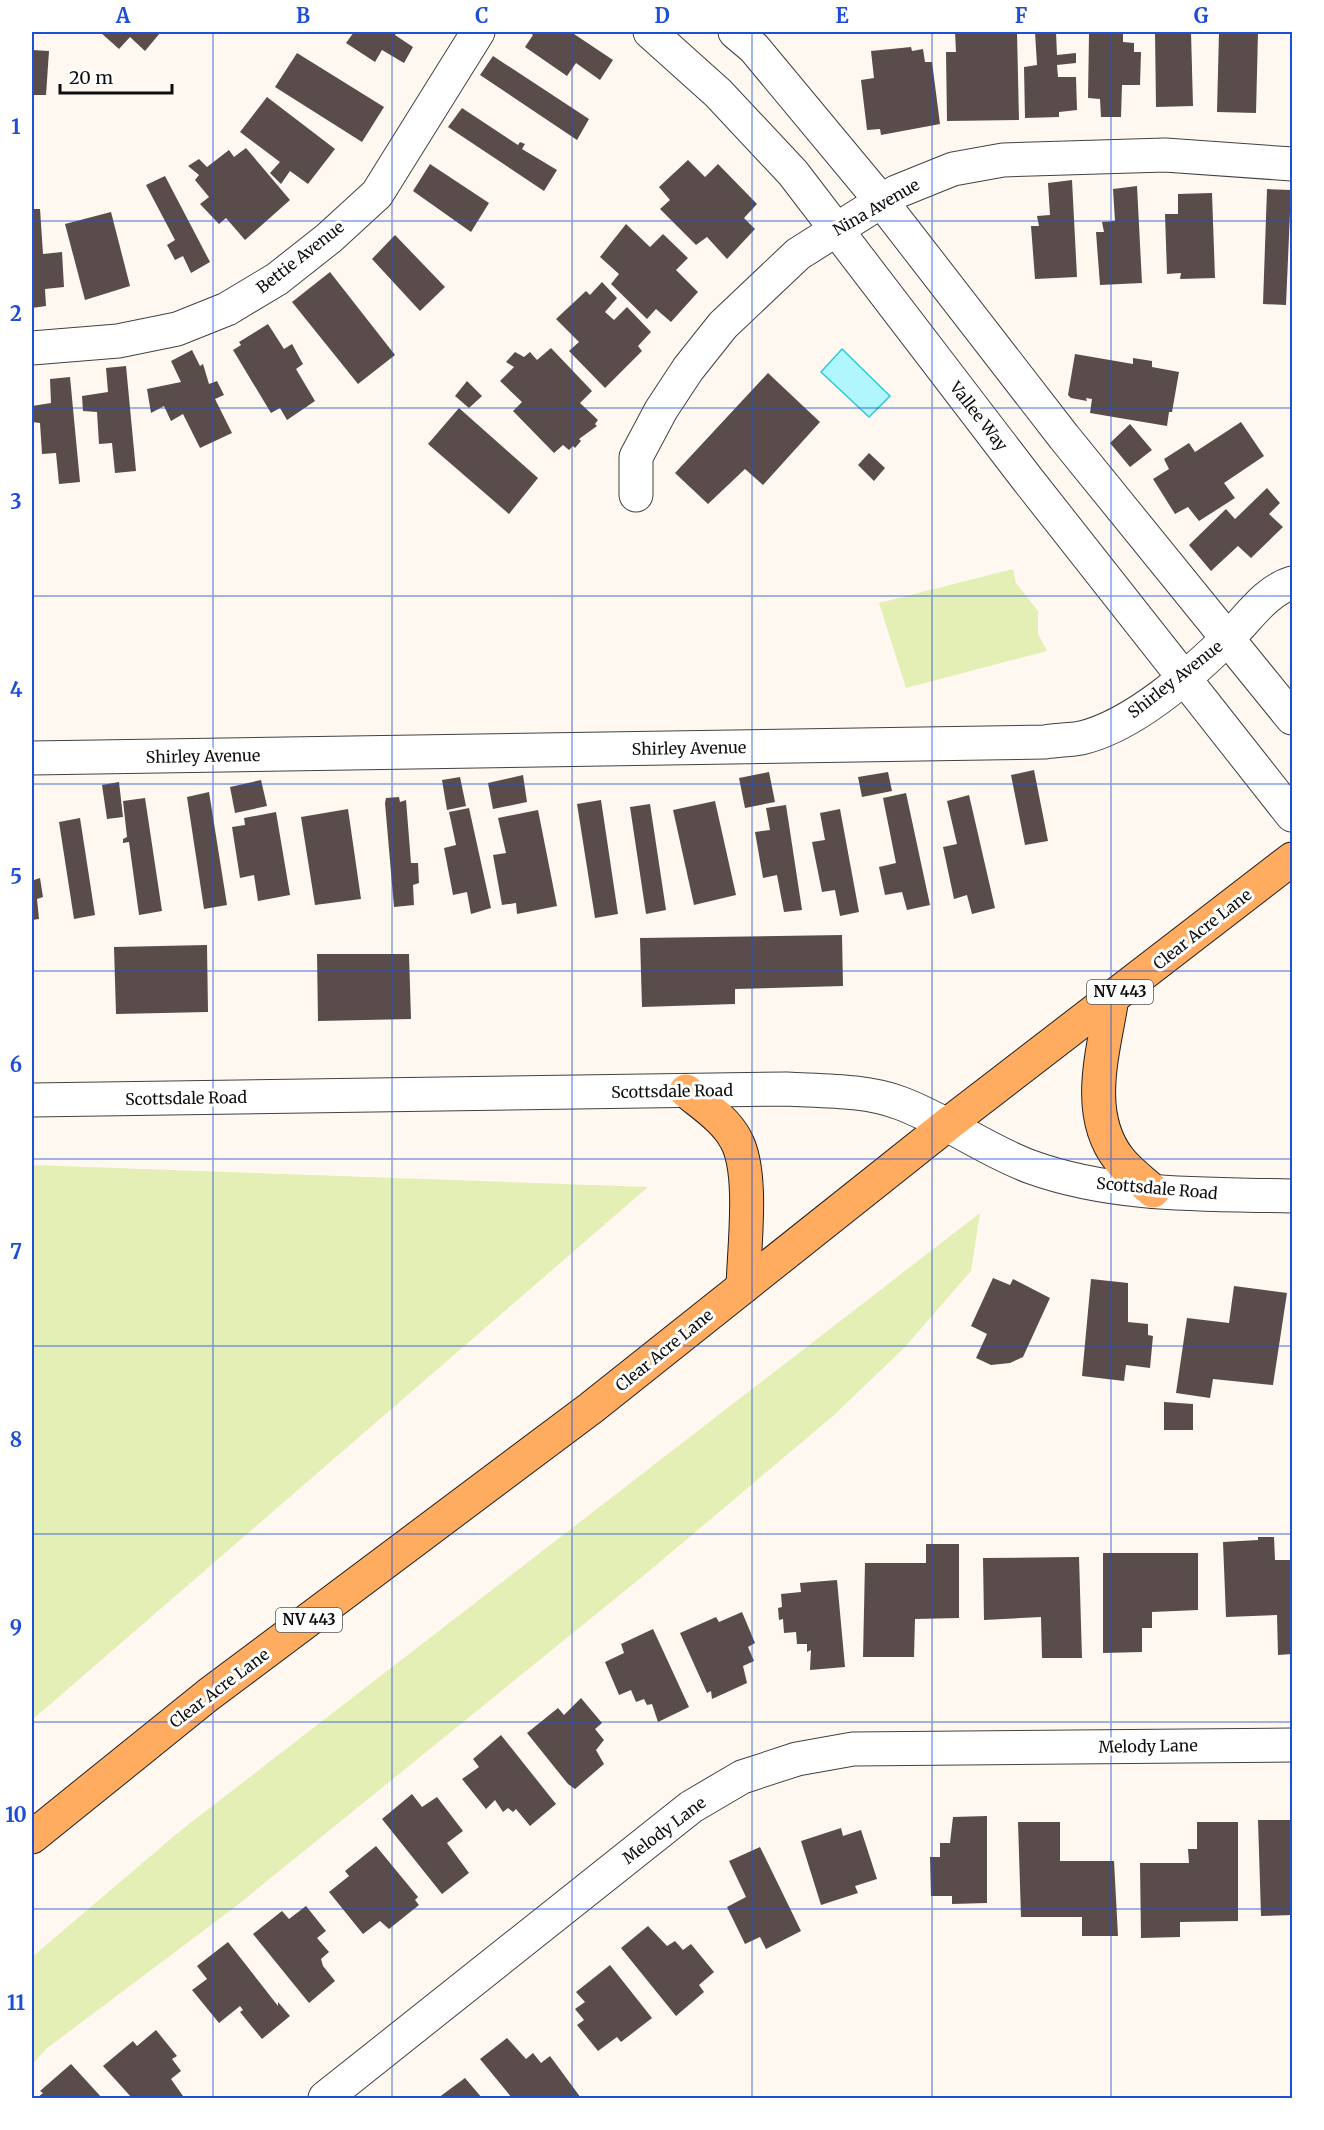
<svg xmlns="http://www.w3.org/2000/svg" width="1324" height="2130" font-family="Merriweather,serif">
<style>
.green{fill:#e3efb5}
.water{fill:#aff6fd;stroke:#2ec8dc;stroke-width:1.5}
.building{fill:#594c4a}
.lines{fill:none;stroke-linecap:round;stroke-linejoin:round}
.minor-casing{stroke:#424242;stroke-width:35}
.major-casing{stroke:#202020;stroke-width:35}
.minor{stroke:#fff;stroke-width:33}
.major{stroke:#ffac61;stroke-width:33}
.grid{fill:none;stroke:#1d4ed8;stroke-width:1.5;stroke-opacity:0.55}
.labels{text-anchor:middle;stroke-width:6;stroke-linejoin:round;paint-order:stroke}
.shield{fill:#fff;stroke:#575757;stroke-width:1.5}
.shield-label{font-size:15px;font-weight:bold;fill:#0f0f0f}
.street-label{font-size:16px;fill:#0f0f0f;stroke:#fff}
.neatline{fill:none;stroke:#1d4ed8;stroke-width:2}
.grid-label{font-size:20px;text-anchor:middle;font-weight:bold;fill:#1d4ed8}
</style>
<rect width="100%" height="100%" fill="#fff8f1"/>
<g class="green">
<polygon points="1013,569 1016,583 1038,611 1038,634 1047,651 906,688 879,603"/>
<polygon points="32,1165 648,1187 32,1720"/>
<polygon points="980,1213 971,1271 904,1348 833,1416 648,1572 235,1907 46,2049 32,2065 32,1957 180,1831"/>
</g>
<polygon class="water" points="842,349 890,396 869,417 821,372"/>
<g class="building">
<polygon points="100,32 159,32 160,33 145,51 130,37 119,49"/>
<polygon points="354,32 397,32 395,35 413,47 404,63 382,50 375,62 346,43"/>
<polygon points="529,32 571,32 613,60 600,80 576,63 567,76 525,47 533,35"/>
<polygon points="955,32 1017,32 1019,120 947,121 946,52 956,52"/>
<polygon points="1035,32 1056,32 1057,55 1076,53 1076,63 1057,65 1058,77 1076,77 1077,110 1059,112 1059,117 1025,118 1024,67 1037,65"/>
<polygon points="1102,32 1123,32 1123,42 1134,43 1134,52 1141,52 1140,85 1122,85 1121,117 1101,117 1100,99 1088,98 1089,34 1102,34"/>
<polygon points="1155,32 1191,32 1193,106 1156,107"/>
<polygon points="1219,32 1258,32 1256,113 1217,112"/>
<polygon points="911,47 912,51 923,49 925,62 932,62 940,124 881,135 880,129 867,130 861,80 874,78 871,51"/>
<polygon points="32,50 49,51 46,95 32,95"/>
<polygon points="297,53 384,107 362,142 275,87"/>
<polygon points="493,56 589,119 577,140 480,75"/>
<polygon points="267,97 335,149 308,184 290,171 281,184 270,173 280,162 240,132"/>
<polygon points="462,108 518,145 520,142 525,144 522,149 557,170 544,191 448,127"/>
<polygon points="246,148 290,200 245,240 226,218 219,224 200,204 209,197 195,180 199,175 188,166 199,159 207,167 229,150 234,157"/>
<polygon points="688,160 705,177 718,164 757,204 744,218 755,229 727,259 707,237 696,245 660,209 670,200 659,187"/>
<polygon points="430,164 489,203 471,232 413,191"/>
<polygon points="165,176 210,262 191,273 183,256 175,260 167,245 175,240 146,185"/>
<polygon points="1072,180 1077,277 1035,279 1031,226 1039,226 1037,216 1050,215 1048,183"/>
<polygon points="1137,186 1142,283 1100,285 1096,232 1104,232 1102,222 1115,221 1113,189"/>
<polygon points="1267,189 1291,190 1286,305 1263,304"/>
<polygon points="1212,193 1215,278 1180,279 1181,273 1167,274 1165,214 1178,214 1178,194"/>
<polygon points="32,209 40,209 43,254 62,252 64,287 45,289 46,306 32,308"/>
<polygon points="111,212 130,286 85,300 65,224"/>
<polygon points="626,224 650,247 663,234 688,258 676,270 698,292 671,322 656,309 647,319 611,284 619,274 600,257"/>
<polygon points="395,235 445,287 420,311 372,259"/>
<polygon points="330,272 395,355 358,384 292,302"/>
<polygon points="602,282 617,298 605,312 614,320 627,307 651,332 638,346 642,351 605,388 569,351 579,342 556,319 586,291 590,295"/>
<polygon points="268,324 284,349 292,344 303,364 296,369 315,401 287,420 280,408 271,413 233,350 241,345 239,342"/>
<polygon points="551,348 592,391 580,403 598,420 595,424 597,426 579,439 581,441 575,448 573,446 569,450 563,445 554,453 513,411 522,402 500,381 514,367 506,362 515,352 524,357 530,352 537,360"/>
<polygon points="192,350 200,366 203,364 209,384 217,381 224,395 215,399 232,433 200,448 183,414 171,421 164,406 151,413 147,389 181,382 171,361"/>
<polygon points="1075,354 1133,364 1133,358 1152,361 1152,367 1179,372 1172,412 1169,412 1167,426 1090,413 1092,399 1086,398 1087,401 1071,398 1068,395"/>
<polygon points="126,366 136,471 115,473 112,443 99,444 97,412 83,411 82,396 108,392 106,368"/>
<polygon points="768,373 820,422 763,485 745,469 708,504 675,473"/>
<polygon points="70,377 80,482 59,484 56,453 42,454 40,423 32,422 32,406 51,403 50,379"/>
<polygon points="467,381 482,396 469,408 455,396"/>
<polygon points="459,408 538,478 509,514 428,444"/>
<polygon points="1241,422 1264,456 1224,483 1235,498 1199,521 1188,507 1175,514 1153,479 1169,469 1164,459 1189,443 1195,452"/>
<polygon points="1130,424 1152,450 1130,467 1110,443"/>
<polygon points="869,453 885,468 874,481 858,465"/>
<polygon points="1267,488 1280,503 1269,514 1283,527 1251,558 1238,546 1211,571 1189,545 1226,509 1235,519"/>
<polygon points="1034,770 1048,841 1025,845 1011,775"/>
<polygon points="769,772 775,802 745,808 739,778"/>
<polygon points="888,772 892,791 862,797 858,777"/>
<polygon points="523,775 527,802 493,809 488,783"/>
<polygon points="460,777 466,806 447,810 442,780"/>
<polygon points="261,780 267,806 235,813 230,787"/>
<polygon points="119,782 123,817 107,819 102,785"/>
<polygon points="209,792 227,905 204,909 187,797"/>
<polygon points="906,793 930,905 907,910 902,892 885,895 879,867 896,863 883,798"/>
<polygon points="969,795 995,908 972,914 967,895 954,899 943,847 957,844 947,801"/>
<polygon points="399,797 400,802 406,800 411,863 418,863 419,883 413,885 414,905 394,907 385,803 386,798"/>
<polygon points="145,798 162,911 139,915 129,842 123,843 123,839 127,837 123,801"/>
<polygon points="601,800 618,914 595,918 577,804"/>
<polygon points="715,801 736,895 694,905 673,810"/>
<polygon points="650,804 666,910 646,914 630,807"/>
<polygon points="786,805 802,910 784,912 777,875 763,878 755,832 770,830 766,808"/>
<polygon points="469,808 491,908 471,914 467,892 453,895 444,848 456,845 449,812"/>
<polygon points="348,809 361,899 315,905 301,817"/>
<polygon points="840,809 859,912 840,916 835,890 822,892 812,842 825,840 820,813"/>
<polygon points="538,810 557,906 517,914 516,903 502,905 493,855 506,853 498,818"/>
<polygon points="276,812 290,895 258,901 254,875 240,878 232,827 245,825 244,818"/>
<polygon points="80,818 95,915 74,919 59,822"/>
<polygon points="32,874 34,880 40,878 43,897 37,899 39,919 32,920"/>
<polygon points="842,935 843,986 735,989 735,1004 642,1007 640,938"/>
<polygon points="207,945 208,1012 116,1014 114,947"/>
<polygon points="317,954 409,954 411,1019 318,1021"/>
<polygon points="993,1278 1010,1285 1013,1279 1050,1298 1023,1357 1010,1363 991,1365 976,1358 987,1334 971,1326"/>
<polygon points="1091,1279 1128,1283 1128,1322 1148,1324 1148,1335 1153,1336 1150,1368 1126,1365 1124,1381 1082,1376"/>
<polygon points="1234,1286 1287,1293 1273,1385 1213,1379 1210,1398 1176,1393 1187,1318 1229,1323"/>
<polygon points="1164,1402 1193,1404 1193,1430 1164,1430"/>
<polygon points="1258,1537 1274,1537 1275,1560 1292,1560 1292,1654 1278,1655 1277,1615 1226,1617 1223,1542 1258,1540"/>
<polygon points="926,1544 959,1544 959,1618 915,1619 914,1657 863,1657 865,1563 926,1563"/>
<polygon points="1103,1553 1198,1553 1198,1610 1152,1612 1152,1628 1142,1628 1142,1652 1103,1653"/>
<polygon points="1079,1557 1082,1658 1042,1658 1041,1617 984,1620 983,1558"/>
<polygon points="837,1580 845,1667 810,1670 811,1650 807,1652 807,1644 797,1644 796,1632 784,1633 783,1619 779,1620 778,1608 782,1607 781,1594 801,1592 800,1583"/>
<polygon points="742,1612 755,1643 748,1647 754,1661 743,1666 747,1683 712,1699 711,1691 707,1693 680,1633 716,1617 719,1622"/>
<polygon points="653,1629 689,1707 658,1722 652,1704 647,1705 644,1699 636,1702 631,1690 619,1695 605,1662 624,1653 621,1644"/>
<polygon points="581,1698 602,1723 595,1729 604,1740 596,1750 604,1764 575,1789 568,1784 527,1733 558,1708 564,1715"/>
<polygon points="501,1735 556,1804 530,1826 516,1809 513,1812 508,1808 503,1812 495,1800 486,1809 462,1779 479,1767 473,1759"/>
<polygon points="412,1794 422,1807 437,1797 463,1831 447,1843 469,1873 442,1894 382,1819"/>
<polygon points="987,1816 987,1903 952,1904 952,1896 931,1896 930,1857 940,1857 940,1843 950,1843 953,1817"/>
<polygon points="1258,1820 1292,1820 1292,1915 1261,1916"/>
<polygon points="1018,1822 1060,1822 1060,1861 1114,1861 1118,1936 1082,1936 1082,1917 1021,1917"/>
<polygon points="1197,1822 1238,1822 1238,1921 1180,1922 1180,1937 1141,1938 1140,1863 1189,1863 1188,1849 1197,1849"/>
<polygon points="841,1828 843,1836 861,1830 877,1879 855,1886 858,1893 821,1905 801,1841"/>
<polygon points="376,1846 418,1897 415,1900 419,1905 389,1929 380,1921 363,1934 329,1892 349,1876 345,1871"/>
<polygon points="760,1847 801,1931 766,1949 760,1937 745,1944 727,1907 746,1897 729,1861"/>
<polygon points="306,1906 326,1931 317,1938 329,1952 321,1959 323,1966 335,1981 309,2003 253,1934 282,1911 289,1919"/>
<polygon points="648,1926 667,1946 675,1941 683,1950 691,1944 714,1972 699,1985 704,1992 676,2016 621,1948"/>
<polygon points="228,1942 278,2006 278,2002 290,2016 262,2039 240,2012 243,2010 240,2006 219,2023 192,1990 207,1979 197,1966"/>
<polygon points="610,1965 652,2018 621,2042 617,2037 598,2051 577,2025 584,2020 575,2009 585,2002 576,1992"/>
<polygon points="156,2030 177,2056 172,2059 181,2071 171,2079 183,2096 132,2098 103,2066 133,2041 137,2046"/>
<polygon points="507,2038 526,2059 533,2053 541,2063 550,2056 581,2098 512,2098 480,2059"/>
<polygon points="71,2064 102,2098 37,2098 43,2093 40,2091"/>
<polygon points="465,2078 482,2098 438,2098"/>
</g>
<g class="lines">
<defs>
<g id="minor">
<polyline points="650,32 718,93 793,173 1028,480 1292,815"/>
<polyline points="735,32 754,48 882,202 1064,437 1292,718"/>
<polyline points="32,348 118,341 177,329 227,309 277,279 329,238 377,194 478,32"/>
<polyline points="636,495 636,457 661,410 688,369 723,325 798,254 896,192 953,169 1003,160 1165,155 1292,164"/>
<path d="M32 758 1045 742C1057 740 1070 740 1081 738 1133 726 1194 672 1231 635 1250 616 1266 591 1292 583"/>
<path d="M32 1100 787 1089C824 1091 866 1090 900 1103 946 1120 985 1150 1031 1167 1114 1197 1206 1194 1292 1196"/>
<polyline points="325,2098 691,1807 742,1777 797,1759 853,1749 1292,1745"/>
</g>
<g id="major">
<path d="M1112 998C1104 1050 1083 1113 1119 1159 1128 1171 1142 1181 1153 1191"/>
<path d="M686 1091C703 1105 726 1120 736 1140 754 1172 744 1248 743 1287"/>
<polyline points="32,1837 208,1695 591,1408 948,1124 1292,859"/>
</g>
</defs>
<use href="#minor" class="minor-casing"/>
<use href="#major" class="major-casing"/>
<use href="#minor" class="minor"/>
<use href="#major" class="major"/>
</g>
<path class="grid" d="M213 32V2098M392 32V2098M572 32V2098M752 32V2098M932 32V2098M1111 32V2098M32 221H1292M32 408H1292M32 596H1292M32 784H1292M32 971H1292M32 1159H1292M32 1346H1292M32 1534H1292M32 1722H1292M32 1909H1292"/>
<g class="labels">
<g class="shield">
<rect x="1087" y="980" width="66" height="24" rx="4.5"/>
<rect x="276" y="1608" width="66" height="24" rx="4.5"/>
</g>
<g class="shield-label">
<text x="1120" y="997">NV 443</text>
<text x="309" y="1625">NV 443</text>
</g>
<g class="street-label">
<text transform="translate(876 207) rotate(-30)" y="6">Nina Avenue</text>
<text transform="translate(300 257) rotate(-38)" y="6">Bettie Avenue</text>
<text transform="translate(979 416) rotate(52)" y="6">Vallee Way</text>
<text transform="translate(1175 679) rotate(-38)" y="6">Shirley Avenue</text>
<text transform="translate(689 748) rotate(-1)" y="6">Shirley Avenue</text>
<text transform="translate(203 756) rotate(-1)" y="6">Shirley Avenue</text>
<text transform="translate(1202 929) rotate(-38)" y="6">Clear Acre Lane</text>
<text transform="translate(672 1091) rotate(-1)" y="6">Scottsdale Road</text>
<text transform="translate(186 1098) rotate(-1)" y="6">Scottsdale Road</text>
<text transform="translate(1157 1188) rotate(5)" y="6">Scottsdale Road</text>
<text transform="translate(664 1350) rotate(-39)" y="6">Clear Acre Lane</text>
<text transform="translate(219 1688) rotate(-37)" y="6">Clear Acre Lane</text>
<text transform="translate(1148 1746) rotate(-1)" y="6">Melody Lane</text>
<text transform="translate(664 1830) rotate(-37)" y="6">Melody Lane</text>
</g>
</g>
<rect width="1324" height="2130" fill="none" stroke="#ffffff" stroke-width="66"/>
<path d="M60 84v9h112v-9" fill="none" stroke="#0f0f0f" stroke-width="3"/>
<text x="69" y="84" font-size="18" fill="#0f0f0f" stroke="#ffffff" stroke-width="4.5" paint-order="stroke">20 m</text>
<rect x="33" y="33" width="1258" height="2064" class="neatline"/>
<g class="grid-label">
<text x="123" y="23">A</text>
<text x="303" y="23">B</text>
<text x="482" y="23">C</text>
<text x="662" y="23">D</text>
<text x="842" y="23">E</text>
<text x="1021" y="23">F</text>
<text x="1201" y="23">G</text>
<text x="16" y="134">1</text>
<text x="16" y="321">2</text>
<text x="16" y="509">3</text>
<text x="16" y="697">4</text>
<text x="16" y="884">5</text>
<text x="16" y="1072">6</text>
<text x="16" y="1259">7</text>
<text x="16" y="1447">8</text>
<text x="16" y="1635">9</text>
<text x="16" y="1822">10</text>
<text x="16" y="2010">11</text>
</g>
</svg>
